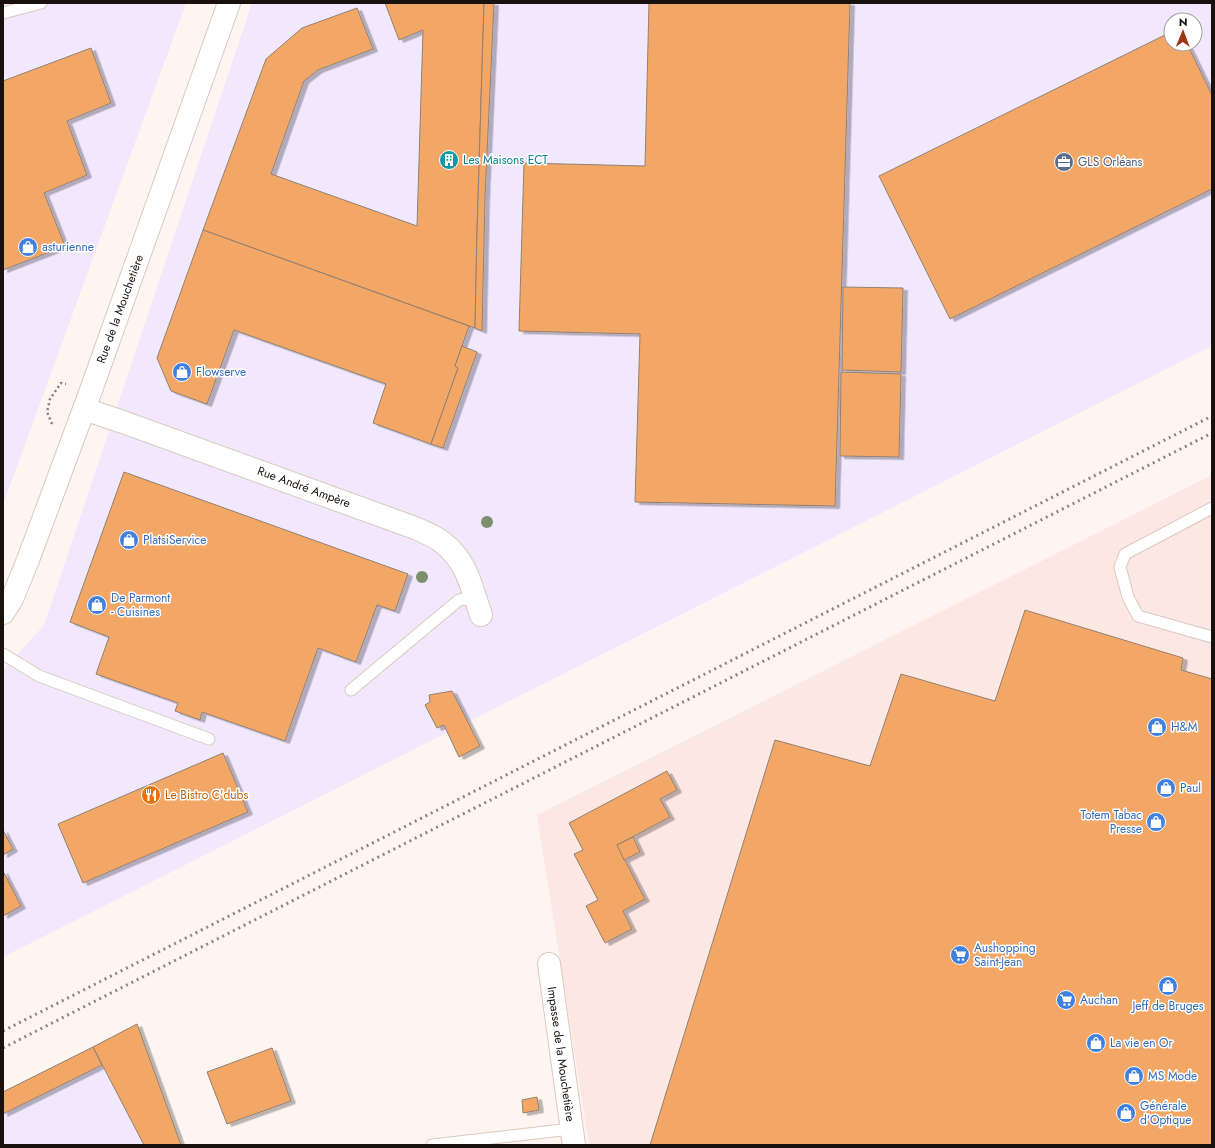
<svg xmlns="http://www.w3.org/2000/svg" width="1215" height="1148" font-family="Jost,sans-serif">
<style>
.commercial{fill:#fde7e3}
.industrial{fill:#f1e8fe;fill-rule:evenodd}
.building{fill:#f3a766;stroke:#918073;filter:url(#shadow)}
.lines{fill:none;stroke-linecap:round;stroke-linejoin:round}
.service-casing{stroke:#ddc8bd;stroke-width:13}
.minor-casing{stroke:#ddc8bd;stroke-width:24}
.tertiary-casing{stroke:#ddc8bd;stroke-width:24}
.path{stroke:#837b76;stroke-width:2.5;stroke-dasharray:2 3;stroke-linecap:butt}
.service{stroke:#fff;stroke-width:11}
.minor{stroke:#fff;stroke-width:22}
.tertiary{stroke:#fff;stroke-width:22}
.rail{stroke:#8e8682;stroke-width:3;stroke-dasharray:2 4;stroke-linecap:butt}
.tree{fill:#7e8d6c}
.labels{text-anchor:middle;stroke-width:3;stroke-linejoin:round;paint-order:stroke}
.culture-label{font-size:12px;fill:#0d838f;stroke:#fff;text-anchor:start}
.service-label{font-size:12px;fill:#4e5e75;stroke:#fff;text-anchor:start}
.shop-label{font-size:12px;fill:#366cbe;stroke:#fff;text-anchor:start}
.street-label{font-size:12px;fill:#18110d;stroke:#fff}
.food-label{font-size:12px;fill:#c56008;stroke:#fff;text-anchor:start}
</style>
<defs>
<filter id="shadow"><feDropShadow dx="4.5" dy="2.5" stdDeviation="0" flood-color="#0004"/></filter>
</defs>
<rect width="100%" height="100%" fill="#fef5f0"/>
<polygon class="commercial" points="1212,475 1212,1145 589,1145 537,815"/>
<g class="industrial">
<polygon points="3,3 186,3 3,505"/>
<path d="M252 3H1212V346L3 957V670L44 625ZM1171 20H1195V44H1171Z"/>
<polygon points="137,1024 179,1145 3,1145 3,1091"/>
</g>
<g class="building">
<polygon points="385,3 484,3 477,231 475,328 203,230 266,59 302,28 357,8 373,49 318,70 304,81 271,174 417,226 423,30 399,40"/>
<polygon points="484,3 494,3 485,197 482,331 475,328 477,231"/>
<polygon points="649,3 850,3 835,506 635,502 640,334 519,331 524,163 645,166"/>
<polygon points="1171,32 1171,44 1187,44 1212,95 1212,189 950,319 879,176"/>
<polygon points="91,48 111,103 67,121 87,175 44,193 65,246 3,270 3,81"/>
<polygon points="203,230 469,326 455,366 458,368 431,444 373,423 386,384 234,330 207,404 171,391 157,358"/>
<polygon points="843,287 903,288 901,372 842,370"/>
<polygon points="462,346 477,352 443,448 431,444 458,368 455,366"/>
<polygon points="841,372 901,374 899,457 840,456"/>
<polygon points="124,472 408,574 395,611 377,605 356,662 318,648 285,741 202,712 200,720 175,711 178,703 96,674 109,637 70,622"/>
<polygon points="1025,610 1183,658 1181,670 1212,679 1212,1145 650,1145 775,740 870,766 901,674 995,701"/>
<polygon points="452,691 480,746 459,757 444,725 437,728 425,705 430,702 429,695"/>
<polygon points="223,753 248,812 83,883 58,824"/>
<polygon points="667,771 677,790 660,799 670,817 617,845 645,899 623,911 632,929 605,943 586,906 598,900 574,854 583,850 569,823"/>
<polygon points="3,830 13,849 3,855"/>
<polygon points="633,837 640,852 624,860 617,845"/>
<polygon points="3,871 21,906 3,916"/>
<polygon points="137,1024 181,1145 144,1145 93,1047"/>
<polygon points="93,1047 102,1065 3,1114 3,1092"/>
<polygon points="272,1048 291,1101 227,1124 207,1072"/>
<polygon points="537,1097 539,1110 523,1113 522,1100"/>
</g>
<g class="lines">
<defs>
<g id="service">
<polyline points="3,13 41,3"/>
<polyline points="1212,508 1125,554 1120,567 1128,597 1138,616 1212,637"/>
<polyline points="3,654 39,676 209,739"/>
<polyline points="351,690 459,600 474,598"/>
<polyline points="432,1145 571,1129"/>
</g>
<g id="minor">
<path d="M84 409 123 422 415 528C424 532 435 536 442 542 468 562 471 587 481 615"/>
<polyline points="549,964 574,1145"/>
</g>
<polyline id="tertiary" points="3,613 12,599 28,560 90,393 229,3"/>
</defs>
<use href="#service" class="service-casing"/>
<use href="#minor" class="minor-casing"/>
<use href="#tertiary" class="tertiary-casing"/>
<polyline class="path" points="52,424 47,412 50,399 61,383 66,384"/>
<use href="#service" class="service"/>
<use href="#minor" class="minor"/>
<use href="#tertiary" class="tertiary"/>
<g class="rail">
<polyline points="3,1031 1212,416"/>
<polyline points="3,1048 1212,433"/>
</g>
</g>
<g class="tree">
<circle cx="487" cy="522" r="6"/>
<circle cx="422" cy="577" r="6"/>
</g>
<defs>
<symbol id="building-disc" viewBox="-11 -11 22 22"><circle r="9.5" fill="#0f9aa8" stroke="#fff"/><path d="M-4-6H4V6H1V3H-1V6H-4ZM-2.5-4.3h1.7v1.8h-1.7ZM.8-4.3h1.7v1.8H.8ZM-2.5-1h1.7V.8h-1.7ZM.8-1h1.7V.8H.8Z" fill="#fff"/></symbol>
<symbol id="office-disc" viewBox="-11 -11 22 22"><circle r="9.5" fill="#5c6f8a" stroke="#fff"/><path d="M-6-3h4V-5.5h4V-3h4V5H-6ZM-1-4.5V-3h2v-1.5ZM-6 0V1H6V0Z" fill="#fff"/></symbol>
<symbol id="shop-disc" viewBox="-11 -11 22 22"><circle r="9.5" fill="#3f7fe0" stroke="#fff"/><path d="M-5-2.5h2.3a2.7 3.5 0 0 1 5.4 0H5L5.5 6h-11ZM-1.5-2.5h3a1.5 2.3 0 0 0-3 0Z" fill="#fff"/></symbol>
<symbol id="restaurant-disc" viewBox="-11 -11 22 22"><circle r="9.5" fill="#e8710a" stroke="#fff"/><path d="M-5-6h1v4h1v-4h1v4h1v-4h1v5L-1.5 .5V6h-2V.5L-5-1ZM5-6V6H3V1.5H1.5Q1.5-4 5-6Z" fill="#fff"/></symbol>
<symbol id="supermarket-disc" viewBox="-11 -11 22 22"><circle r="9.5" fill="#3f7fe0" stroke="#fff"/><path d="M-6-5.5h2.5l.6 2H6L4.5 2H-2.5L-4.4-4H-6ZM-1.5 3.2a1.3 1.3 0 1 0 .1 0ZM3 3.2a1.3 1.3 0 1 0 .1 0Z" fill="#fff"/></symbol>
</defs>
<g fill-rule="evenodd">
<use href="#building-disc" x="438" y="149" width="22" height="22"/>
<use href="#office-disc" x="1053" y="151" width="22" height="22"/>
<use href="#shop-disc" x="17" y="236" width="22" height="22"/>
<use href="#shop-disc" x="171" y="361" width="22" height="22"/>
<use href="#shop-disc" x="118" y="529" width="22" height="22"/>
<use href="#shop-disc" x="86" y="594" width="22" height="22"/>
<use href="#shop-disc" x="1146" y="716" width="22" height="22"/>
<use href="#shop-disc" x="1155" y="777" width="22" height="22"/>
<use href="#restaurant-disc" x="140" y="784" width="22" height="22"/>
<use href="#shop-disc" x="1145" y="811" width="22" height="22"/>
<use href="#supermarket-disc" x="949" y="944" width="22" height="22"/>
<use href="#shop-disc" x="1157" y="975" width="22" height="22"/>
<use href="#supermarket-disc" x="1055" y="989" width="22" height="22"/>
<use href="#shop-disc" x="1085" y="1032" width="22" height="22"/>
<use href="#shop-disc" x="1123" y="1065" width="22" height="22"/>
<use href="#shop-disc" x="1115" y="1102" width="22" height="22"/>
</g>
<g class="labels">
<g class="culture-label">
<text x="463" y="164">Les Maisons ECT</text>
</g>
<g class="service-label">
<text x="1078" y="166">GLS Orléans</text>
</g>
<g class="shop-label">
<text x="42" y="251">asturienne</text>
<text x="196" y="376">Flowserve</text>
<text x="143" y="544">PlatsiService</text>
<text x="111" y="602">De Parmont<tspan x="111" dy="14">- Cuisines</tspan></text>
<text x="1171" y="731">H&amp;M</text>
<text x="1180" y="792">Paul</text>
<text x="1142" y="819" text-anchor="end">Totem Tabac<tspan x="1142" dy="14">Presse</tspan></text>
<text x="974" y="952">Aushopping<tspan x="974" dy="14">Saint-Jean</tspan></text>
<text x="1080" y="1004">Auchan</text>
<text x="1168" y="1010" text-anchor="middle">Jeff de Bruges</text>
<text x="1110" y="1047">La vie en Or</text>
<text x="1148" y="1080">MS Mode</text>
<text x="1140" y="1110">Générale<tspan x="1140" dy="14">d'Optique</tspan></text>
</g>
<g class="street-label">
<text transform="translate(120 309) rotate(-70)" y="4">Rue de la Mouchetière</text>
<text transform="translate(304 487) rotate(20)" y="4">Rue André Ampère</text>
<text transform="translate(561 1054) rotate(82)" y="4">Impasse de la Mouchetière</text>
</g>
<g class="food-label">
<text x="165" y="799">Le Bistro C'dubs</text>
</g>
</g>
<rect width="1215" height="1148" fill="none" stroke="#18110d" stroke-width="8"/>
<g transform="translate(1183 32) rotate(1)"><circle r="19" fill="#ffffff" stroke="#a3a09e"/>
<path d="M0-3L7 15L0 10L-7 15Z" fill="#9d3517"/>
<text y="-6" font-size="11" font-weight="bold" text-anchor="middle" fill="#18110d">N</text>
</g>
</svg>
